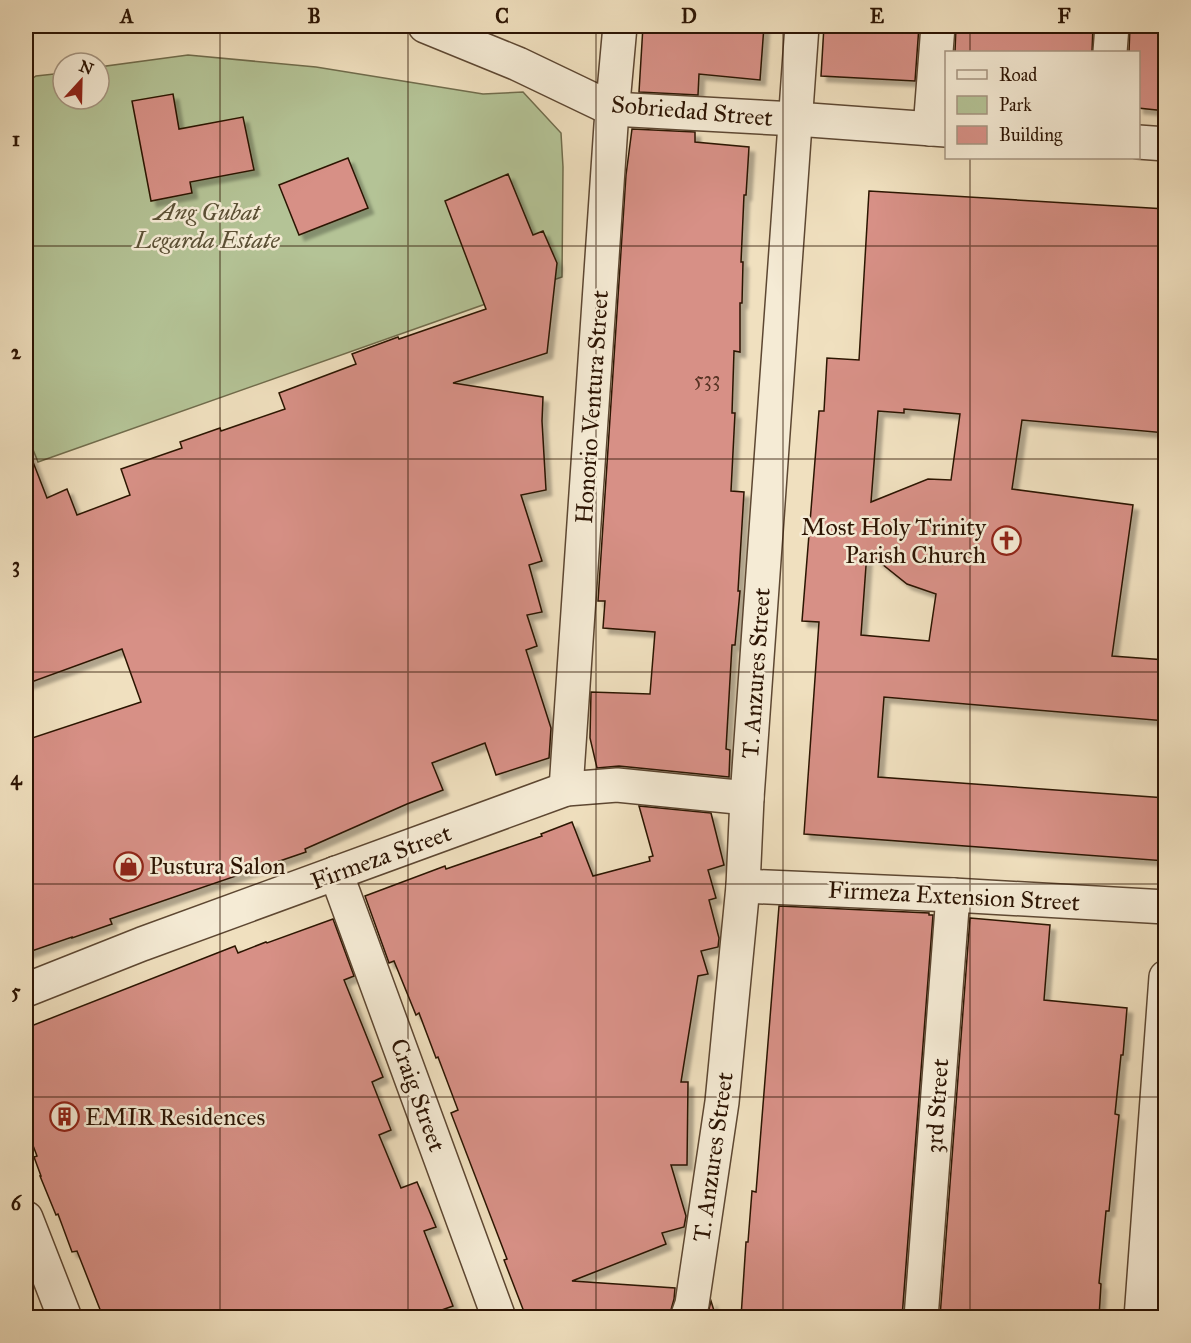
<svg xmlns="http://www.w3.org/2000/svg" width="1191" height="1343" font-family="'IM FELL Great Primer',serif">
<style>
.green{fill:#b4c396;stroke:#706c4c;stroke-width:1.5}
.building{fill:#d79086;stroke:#2c1403;stroke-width:1.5;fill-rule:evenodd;filter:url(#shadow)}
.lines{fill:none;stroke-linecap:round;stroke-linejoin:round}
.minor-casing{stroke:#5d4732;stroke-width:36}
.tertiary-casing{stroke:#5d4732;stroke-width:36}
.minor{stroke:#f5ebd5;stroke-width:33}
.tertiary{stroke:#f5ebd5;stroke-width:33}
.grid{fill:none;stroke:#2c1403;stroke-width:1.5;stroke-opacity:0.55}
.labels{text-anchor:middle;stroke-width:5;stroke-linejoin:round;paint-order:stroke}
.number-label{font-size:21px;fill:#573324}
.street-label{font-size:24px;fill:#2c1403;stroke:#f5ebd5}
.park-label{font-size:24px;font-style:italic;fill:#5c5136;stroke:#f5ebd5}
.poi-label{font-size:24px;fill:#2c1403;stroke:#f5ebd5;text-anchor:start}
.neatline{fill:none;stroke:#2c1403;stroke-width:2}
.grid-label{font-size:20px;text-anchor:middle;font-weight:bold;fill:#2c1403}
</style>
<defs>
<filter id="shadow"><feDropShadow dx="5.5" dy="5.5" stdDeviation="1.5" flood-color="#0004"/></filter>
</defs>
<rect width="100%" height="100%" fill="#f0e0bf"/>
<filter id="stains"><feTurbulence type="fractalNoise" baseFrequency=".00333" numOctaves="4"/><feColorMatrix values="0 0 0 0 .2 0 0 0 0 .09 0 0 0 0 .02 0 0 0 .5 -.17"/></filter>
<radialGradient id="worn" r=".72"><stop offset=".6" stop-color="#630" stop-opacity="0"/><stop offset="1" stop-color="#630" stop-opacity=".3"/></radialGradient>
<polygon class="green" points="188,55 316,67 483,94 523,92 561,133 563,167 562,277 38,462 26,432 26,83 36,76 63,73 63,99 99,99 99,67"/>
<g class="building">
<polygon points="643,26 764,26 760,80 699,74 698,95 639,92"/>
<polygon points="824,26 919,26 915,81 821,76"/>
<polygon points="956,26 1093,26 1092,52 955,52"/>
<polygon points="1130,26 1166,26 1166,111 1138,108 1138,52 1129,52"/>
<polygon points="173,94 179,129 243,117 254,170 190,182 192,193 151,201 132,101"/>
<polygon points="632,129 695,132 695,142 749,147 746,195 744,195 741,262 743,262 742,303 740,303 740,352 734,351 732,413 735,413 731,491 744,492 738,591 740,591 735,645 732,645 726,749 730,750 729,777 619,766 597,768 590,738 591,692 650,694 655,632 603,628 605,601 598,601 626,175"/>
<polygon points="348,158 368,208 299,235 279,185"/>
<polygon points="508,174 533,235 543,231 557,263 547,353 453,383 543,397 542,421 546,490 521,495 542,561 529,565 542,612 527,615 537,646 526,650 551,728 549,758 496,775 485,743 432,763 443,790 407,804 305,849 306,852 110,919 112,924 72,938 72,937 26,953 26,740 141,702 122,649 26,684 26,450 28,449 47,498 67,489 77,515 130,495 121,469 182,448 180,442 220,428 221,431 285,409 279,393 356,364 352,354 398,337 399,339 486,309 445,201"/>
<path d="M869 191 1166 209V433L1022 420 1012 489 1133 505 1112 656 1166 660V721L884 697 878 777 1166 798V861L804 834 819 622 802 621 819 411H824L827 358 859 360ZM904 409 960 414 951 480 928 479 871 502 878 411 904 413ZM867 552 907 584 936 594 929 641 861 635Z"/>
<polygon points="639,806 711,813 724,865 708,870 716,898 709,900 719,938 718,947 701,951 708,974 698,976 681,1082 688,1082 687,1165 671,1165 686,1216 684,1227 662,1233 666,1244 572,1281 675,1288 674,1299 669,1317 526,1317 504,1260 507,1259 451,1113 458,1110 438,1057 436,1058 419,1013 416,1015 394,961 389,963 365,896 445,866 446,869 542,836 541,834 572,822 593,876 650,861 649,857 653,856"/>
<polygon points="779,906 929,913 929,915 933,915 902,1317 741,1317 746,1242 748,1242 752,1191 756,1192"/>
<polygon points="970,918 1050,925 1044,1000 1127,1008 1123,1055 1121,1055 1115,1114 1119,1115 1114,1162 1109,1211 1106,1211 1099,1283 1101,1284 1099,1317 940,1317"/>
<polygon points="333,919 354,976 344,980 383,1077 372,1082 391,1130 379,1135 401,1188 417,1182 436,1227 424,1231 453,1306 422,1317 103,1317 77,1251 72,1252 58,1214 56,1215 40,1176 41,1176 34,1157 37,1156 26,1127 26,1028 235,946 238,953 266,942 267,943"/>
<polygon points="711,1301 716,1317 707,1317"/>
</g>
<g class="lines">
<defs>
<g id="minor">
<polyline points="1110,52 1112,26"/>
<polyline points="930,129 938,26"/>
<polyline points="566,789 611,125 620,26"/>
<polyline points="336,873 499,1318"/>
<polyline points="743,886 953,895 1166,907"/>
<polyline points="26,990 142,944 566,789 617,785 747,798"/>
<polyline points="687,1318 692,1304 722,1102 743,886 747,798 802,26"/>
<polyline points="921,1318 953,895"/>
<polyline points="1141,1318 1166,977"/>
</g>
<g id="tertiary">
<polyline points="425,26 518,64 612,109 796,119 946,130"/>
<polyline points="1138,142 1166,144"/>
<polyline points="26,1218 65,1318"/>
</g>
</defs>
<use href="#minor" class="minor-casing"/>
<use href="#tertiary" class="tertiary-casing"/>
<use href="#minor" class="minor"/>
<use href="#tertiary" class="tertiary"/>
</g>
<path class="grid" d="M220 26V1318M408 26V1318M596 26V1318M783 26V1318M970 26V52M970 158V1318M26 246H1166M26 459H1166M26 672H1166M26 884H1166M26 1097H1166"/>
<defs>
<symbol id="church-ring" viewBox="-11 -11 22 22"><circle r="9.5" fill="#f5ebd5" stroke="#8f2418" stroke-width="1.5"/><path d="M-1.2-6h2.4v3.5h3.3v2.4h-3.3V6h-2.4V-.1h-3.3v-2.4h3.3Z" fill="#8f2418"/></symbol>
<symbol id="shop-ring" viewBox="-11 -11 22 22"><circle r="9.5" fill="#f5ebd5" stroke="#8f2418" stroke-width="1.5"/><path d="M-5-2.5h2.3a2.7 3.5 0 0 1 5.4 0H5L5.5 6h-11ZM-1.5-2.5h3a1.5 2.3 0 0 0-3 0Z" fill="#8f2418"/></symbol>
<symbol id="building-ring" viewBox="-11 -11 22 22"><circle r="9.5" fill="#f5ebd5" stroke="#8f2418" stroke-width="1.5"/><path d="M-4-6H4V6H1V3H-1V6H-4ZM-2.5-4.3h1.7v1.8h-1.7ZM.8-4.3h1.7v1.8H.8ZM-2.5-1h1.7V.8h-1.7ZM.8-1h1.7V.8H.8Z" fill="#8f2418"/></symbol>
</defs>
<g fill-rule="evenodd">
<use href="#church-ring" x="990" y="524" width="33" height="33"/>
<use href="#shop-ring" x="112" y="850" width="33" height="33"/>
<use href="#building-ring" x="48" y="1100" width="33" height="33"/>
</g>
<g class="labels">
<g class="number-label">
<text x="707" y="386">533</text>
</g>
<g class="street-label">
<text transform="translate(692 111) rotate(5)" y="8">Sobriedad Street</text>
<text transform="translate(592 407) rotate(-86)" y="8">Honorio Ventura Street</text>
<text transform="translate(756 673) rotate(-86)" y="8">T. Anzures Street</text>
<text transform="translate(381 857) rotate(-20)" y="8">Firmeza Street</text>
<text transform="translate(954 896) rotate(3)" y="8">Firmeza Extension Street</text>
<text transform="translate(418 1095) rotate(70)" y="8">Craig Street</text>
<text transform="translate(937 1106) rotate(-86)" y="8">3rd Street</text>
<text transform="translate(713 1157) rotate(-82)" y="8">T. Anzures Street</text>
</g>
<g class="park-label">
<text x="207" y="220">Ang Gubat<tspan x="207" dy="28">Legarda Estate</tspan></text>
</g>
<g class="poi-label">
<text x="986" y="535" text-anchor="end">Most Holy Trinity<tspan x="986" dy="28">Parish Church</tspan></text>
<text x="149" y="874">Pustura Salon</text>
<text x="85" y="1125">EMIR Residences</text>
</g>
</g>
<rect width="1191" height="1343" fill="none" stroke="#f0e0bf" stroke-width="66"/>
<rect x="945" y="51" width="195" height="108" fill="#f5ebd5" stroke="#a59581" stroke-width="1.5"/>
<rect x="957" y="70" width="30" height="9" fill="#f5ebd5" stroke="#a59581" stroke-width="1.5"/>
<text x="999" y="81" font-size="18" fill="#2c1403">Road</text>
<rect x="957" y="96" width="30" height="18" fill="#b4c396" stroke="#a59581" stroke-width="1.5"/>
<text x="999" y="111" font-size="18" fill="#2c1403">Park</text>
<rect x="957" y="126" width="30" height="18" fill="#d79086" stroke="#a59581" stroke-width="1.5"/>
<text x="999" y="141" font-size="18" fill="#2c1403">Building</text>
<g transform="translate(81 81) rotate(22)"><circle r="28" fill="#f5ebd5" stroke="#a59581" stroke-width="1.5"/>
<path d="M0-4.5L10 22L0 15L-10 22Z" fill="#8f2418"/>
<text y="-9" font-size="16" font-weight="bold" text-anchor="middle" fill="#2c1403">N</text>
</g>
<rect x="33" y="33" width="1125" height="1277" class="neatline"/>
<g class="grid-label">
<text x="127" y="23">A</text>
<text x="314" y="23">B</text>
<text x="502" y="23">C</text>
<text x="689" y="23">D</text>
<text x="877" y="23">E</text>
<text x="1064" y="23">F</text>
<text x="16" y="146">1</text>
<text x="16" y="359">2</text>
<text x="16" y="572">3</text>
<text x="16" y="785">4</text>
<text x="16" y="998">5</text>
<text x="16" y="1210">6</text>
</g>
<rect width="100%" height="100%" filter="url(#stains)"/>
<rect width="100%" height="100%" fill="url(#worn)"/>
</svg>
